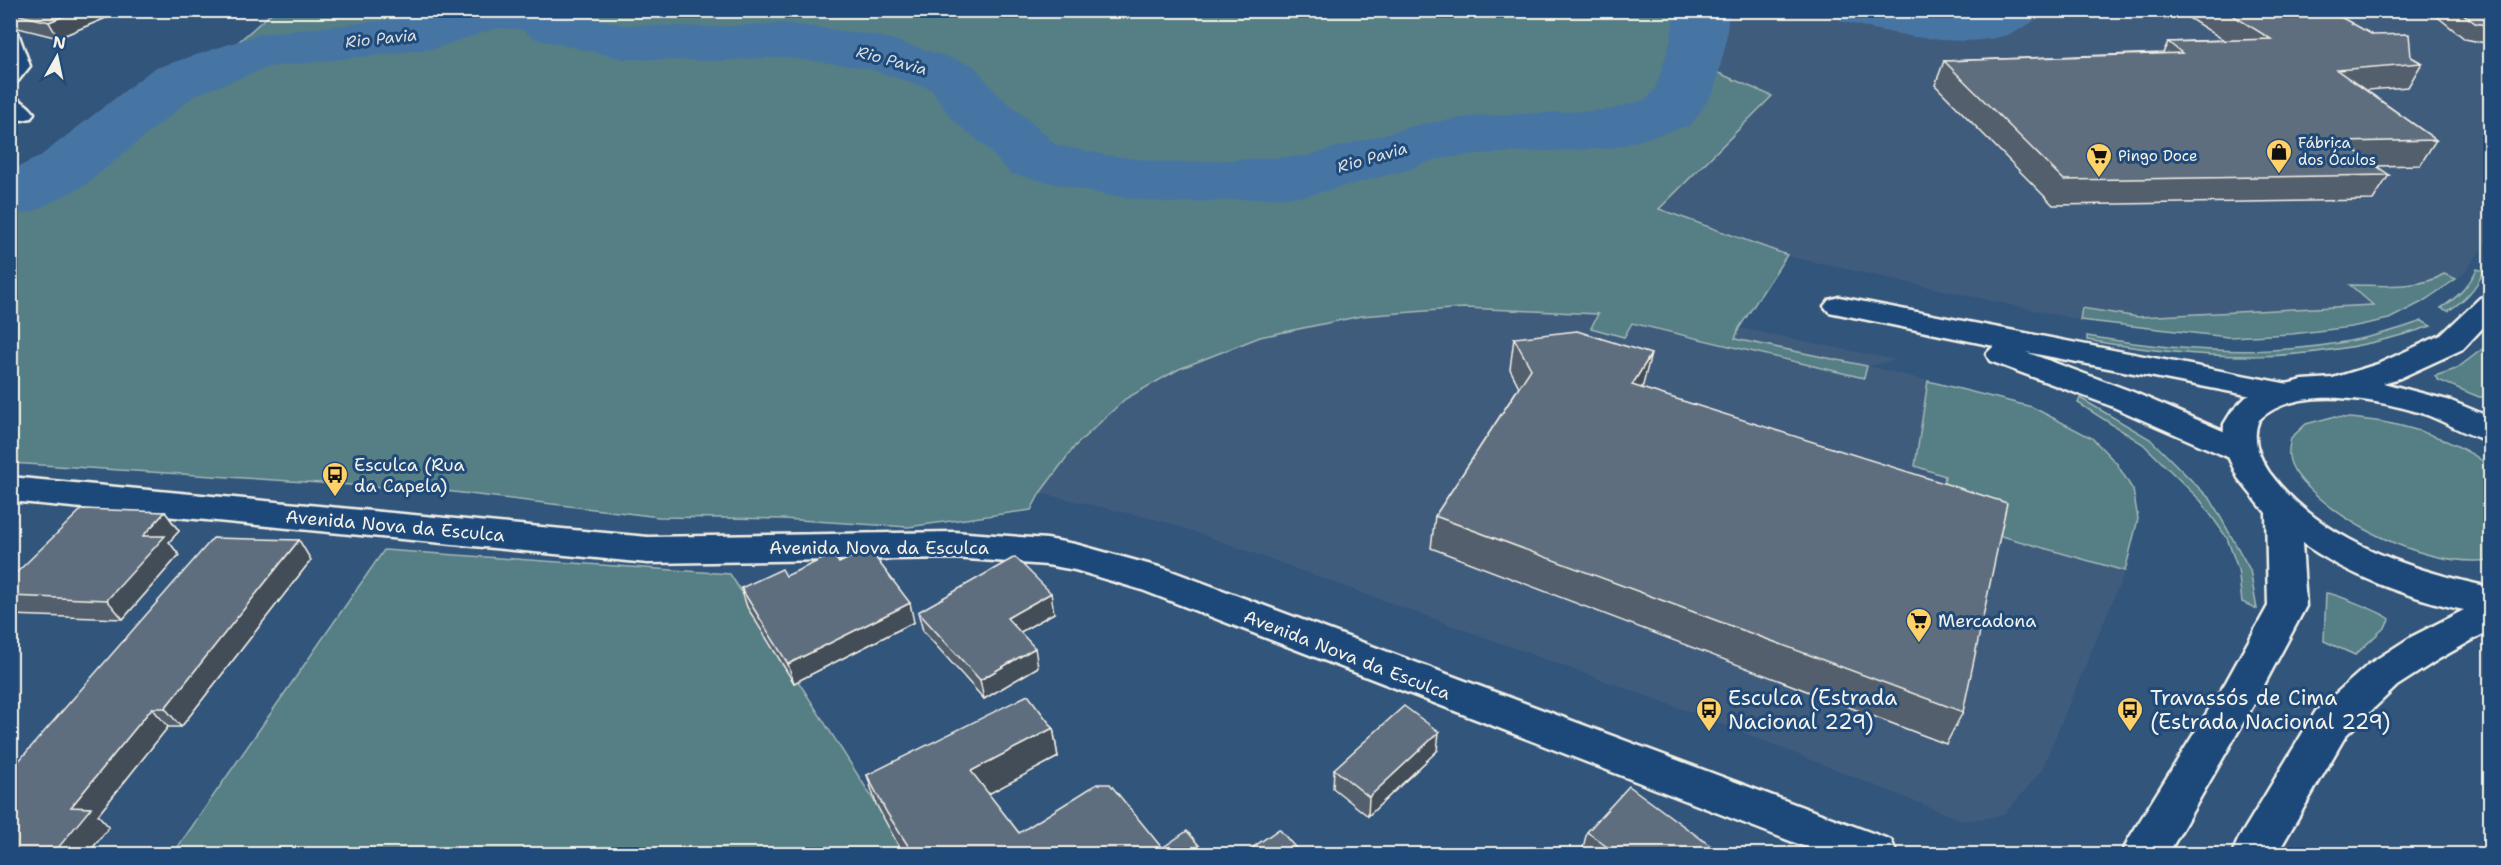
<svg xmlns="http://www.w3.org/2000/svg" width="2501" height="865" font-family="'Shantell Sans',sans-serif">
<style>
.built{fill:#405c7d}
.green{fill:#557e85;stroke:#a4b8b6;stroke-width:1.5}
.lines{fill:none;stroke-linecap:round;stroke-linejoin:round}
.river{fill:#4775a3;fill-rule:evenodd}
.minor-casing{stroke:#f4f1e8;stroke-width:5}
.tertiary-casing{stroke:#f4f1e8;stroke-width:5}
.primary-casing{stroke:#f4f1e8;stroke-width:5}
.minor{fill:#1f4a7a;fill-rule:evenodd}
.tertiary{fill:#1f4a7a;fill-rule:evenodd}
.primary{fill:#1f4a7a;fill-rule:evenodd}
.wall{fill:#525f6d;stroke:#f4f1e8;stroke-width:1.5}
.shaded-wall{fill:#424d59;stroke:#f4f1e8;stroke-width:1.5}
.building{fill:#5f6e7f;stroke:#f4f1e8;stroke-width:1.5}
.labels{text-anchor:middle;stroke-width:6;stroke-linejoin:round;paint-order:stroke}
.far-poi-label{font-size:15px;fill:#f4f1e8;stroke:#1f4a7a;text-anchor:start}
.far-water-label{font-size:16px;font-style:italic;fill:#dadede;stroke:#1f4a7a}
.poi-label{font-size:18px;fill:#f4f1e8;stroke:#1f4a7a;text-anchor:start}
.street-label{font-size:18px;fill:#f4f1e8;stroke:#1f4a7a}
.near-poi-label{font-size:21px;fill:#f4f1e8;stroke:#1f4a7a;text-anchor:start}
</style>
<rect width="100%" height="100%" fill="#32557c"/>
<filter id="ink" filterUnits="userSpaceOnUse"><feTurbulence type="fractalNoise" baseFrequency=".0167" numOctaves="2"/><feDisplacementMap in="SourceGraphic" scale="12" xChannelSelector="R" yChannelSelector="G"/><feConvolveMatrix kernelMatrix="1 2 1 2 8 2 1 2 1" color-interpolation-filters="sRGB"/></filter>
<g filter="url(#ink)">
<polygon class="built" points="2040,10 2490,11 2490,238 2462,275 2422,302 2389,319 2351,327 2292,334 2228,337 2080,320 1787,256 1740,328 1896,360 1869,366 2032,407 2092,438 2117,464 2133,490 2138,519 2125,571 2041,771 2004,815 1964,821 1702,716 1167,522 1040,493 1075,446 1125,399 1178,369 1260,337 1361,316 1464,308 1599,313 1659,209 1771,95 1709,69 1718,34 1727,15 1751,11 1814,11 1848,19 1946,31 2016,25"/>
<g class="green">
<polygon points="275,10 1751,11 1727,15 1718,34 1709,69 1772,96 1659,209 1787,255 1739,328 1735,339 1867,366 1864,378 1632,323 1624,337 1591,328 1598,314 1464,308 1361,316 1260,337 1179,369 1125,399 1075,446 1040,493 1031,510 908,527 783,519 659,517 445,491 11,463 11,204 78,181"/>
<polygon points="1814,11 2040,10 2040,11 2016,25 1946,31 1848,19"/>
<path d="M2477 269 2484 271C2475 290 2465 300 2448 311L2441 308C2458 297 2468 287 2477 269Z"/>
<path d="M2444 274 2456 279 2422 302 2389 319 2351 327 2292 334 2228 337 2080 320 2082 308 2138 317 2373 305 2350 285C2379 285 2419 290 2444 274Z"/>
<path d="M2422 321 2431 326C2313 366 2208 361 2087 340V336C2200 355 2313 361 2422 321Z"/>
<polygon points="2485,347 2490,349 2490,377 2486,397 2479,397 2438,380 2435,376 2456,369"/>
<polygon points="1928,381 2032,407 2092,438 2117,464 2133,490 2138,519 2125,571 1938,518 1945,476 1915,466"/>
<polygon points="2080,398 2150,439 2211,500 2250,570 2257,609 2242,602 2238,569 2227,538 2201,501 2143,444 2078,403"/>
<path d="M2332 417C2389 419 2444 432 2490 466V560C2431 567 2353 531 2311 490 2302 482 2290 468 2289 456 2288 450 2290 443 2291 438L2306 424Z"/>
<polygon points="384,550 730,574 908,854 173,854"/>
<path d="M2326 593C2334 593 2385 614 2390 619L2385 627 2355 655 2324 641Z"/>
</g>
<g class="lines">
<g class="river">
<polygon points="442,10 567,10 574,14 624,25 717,27 784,23 873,35 893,40 973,65 996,93 1030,121 1056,145 1106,155 1170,163 1306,156 1421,124 1476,116 1609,110 1647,99 1655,89 1670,43 1674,15 1677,10 1734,10 1728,19 1726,43 1714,91 1691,125 1614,148 1476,154 1433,160 1407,170 1306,196 1170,203 1106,195 1011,174 986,147 952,119 931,89 865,68 784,57 717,61 624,59 536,39 520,29 496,28 433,49 269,67 195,95 85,185 34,211 10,217 10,171 39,157 153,69 260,34 425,16"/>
<path d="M1833 10H2043C2006 63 1893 34 1841 21Z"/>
</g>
<defs>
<g id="minor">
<polygon points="10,32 18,33 30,66 18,81 10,83"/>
<path d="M10 97C20 99 28 105 34 113L31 118 22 120 10 116Z"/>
</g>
<g id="tertiary">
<polygon points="1839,297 2299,386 2304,393 2299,400 2288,403 2026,352 2133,392 2253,444 2258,452 2253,460 2241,463 2111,406 1990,361 1986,354 1994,346 1829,312 1824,306 1829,300"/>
<polygon points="10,477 648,537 954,532 1047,539 1075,544 1166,569 1891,840 1897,854 1824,854 1142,590 1075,570 1047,565 954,558 648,563 10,501"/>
</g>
<path id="primary" d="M2490 295V320L2463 349 2400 378 2383 383 2451 401 2490 417V441C2468 436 2448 423 2427 415 2382 400 2296 383 2259 420 2251 438 2259 457 2269 472 2320 541 2410 570 2490 587V630L2439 659 2397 686 2346 735 2277 854H2232L2238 840 2316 711 2369 664 2411 637 2464 610C2409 598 2349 576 2302 543L2306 606 2254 704 2168 854H2122L2128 840 2226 682 2268 606 2266 513 2238 478 2223 446 2224 424 2232 411 2246 397 2265 389 2303 380 2333 378 2378 364 2441 335 2480 298Z"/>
</defs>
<use href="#minor" class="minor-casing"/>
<use href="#tertiary" class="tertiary-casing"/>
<use href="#primary" class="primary-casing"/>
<use href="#minor" class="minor"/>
<use href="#tertiary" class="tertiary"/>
<use href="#primary" class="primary"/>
</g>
<g class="wall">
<polygon points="10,10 125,10 58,38 10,26"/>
<polygon points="2176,10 2328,10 2422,63 2408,87 2366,90 2436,140 2420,165 2376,166 2389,175 2373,200 2053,205 1935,85 1944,61 2163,53 2168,42 2224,40"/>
<polygon points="2429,10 2490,10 2490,44 2465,39"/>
<polygon points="1514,338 1643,385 1641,388 1963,712 1946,744 1431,548 1435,516 1519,387 1510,369"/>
<polygon points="165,512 179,531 169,542 179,555 123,619 11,615 10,614 10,579"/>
<polygon points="311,560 181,727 168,727 98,815 109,827 87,855 10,855 10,771"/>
<polygon points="839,563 914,622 794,683 747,607 741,588"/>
<polygon points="918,612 1054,613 1020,632 1038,667 984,699 923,631"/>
<polygon points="1053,728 1058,757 988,794 1019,833 1162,848 1207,855 904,855 896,841 876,804 867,775"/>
<polygon points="1437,751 1368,816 1333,788 1334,769"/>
<polygon points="1587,832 1723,855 1587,855 1582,851"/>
</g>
<g class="shaded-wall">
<polygon points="78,10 125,10 58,38 49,22"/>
<polygon points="1651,354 1643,385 1625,416 1632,385"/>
<polygon points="165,512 179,531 169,542 179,555 123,619 107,600 143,536"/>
<polygon points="299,540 311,560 181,727 165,708"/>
<polygon points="1051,593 1054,613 1010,638 1007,618"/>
<polygon points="910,603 914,622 794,683 788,664"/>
<polygon points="1035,648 1038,667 984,699 980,680"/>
<polygon points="152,708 168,727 98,815 109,827 87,855 54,855 71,807"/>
<polygon points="1053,728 1058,757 977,800 971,771"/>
<polygon points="1439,732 1437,751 1368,816 1369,797"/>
</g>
<g class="building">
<polygon points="10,10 78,10 49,22 10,13"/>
<polygon points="2224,10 2328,10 2373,35 2409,34 2411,57 2422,63 2337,70 2436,140 2343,142 2389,175 2064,180 1944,61 2182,53 2168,42 2271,39"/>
<polygon points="2458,10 2490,10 2490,26 2475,23"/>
<polygon points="1577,331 1651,354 1632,385 2007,503 1963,712 1435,516 1531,369 1514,338"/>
<polygon points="82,509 165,512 143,536 165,536 107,600 10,596 10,579"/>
<polygon points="213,538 299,540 165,708 152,708 71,807 91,808 53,854 10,852 10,771"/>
<polygon points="869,549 910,603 788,664 741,588 782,569 786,576 833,554 839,563"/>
<polygon points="1015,557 1051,593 1007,618 1035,648 980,680 918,612"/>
<polygon points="1028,695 1053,728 971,771 1019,833 1097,784 1110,784 1162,848 1187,831 1207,855 914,855 887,813 867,775"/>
<polygon points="1404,706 1439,732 1369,797 1334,769"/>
<polygon points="1629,786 1723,855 1618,855 1587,832"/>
<polygon points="1279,829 1302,855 1242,855"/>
</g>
</g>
<defs>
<symbol id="shop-pin" viewBox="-11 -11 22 30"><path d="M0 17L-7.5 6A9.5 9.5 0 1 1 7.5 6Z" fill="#ffd166" stroke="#1f4a7a"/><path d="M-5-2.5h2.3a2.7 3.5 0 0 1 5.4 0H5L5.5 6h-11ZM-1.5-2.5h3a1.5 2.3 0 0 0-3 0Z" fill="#111"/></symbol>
<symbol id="supermarket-pin" viewBox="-11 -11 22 30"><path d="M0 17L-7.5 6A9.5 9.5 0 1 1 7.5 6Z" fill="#ffd166" stroke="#1f4a7a"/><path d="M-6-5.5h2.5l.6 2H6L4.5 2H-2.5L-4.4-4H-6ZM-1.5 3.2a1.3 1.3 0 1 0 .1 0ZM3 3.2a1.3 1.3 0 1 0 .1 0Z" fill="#111"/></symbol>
<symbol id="bus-pin" viewBox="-11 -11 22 30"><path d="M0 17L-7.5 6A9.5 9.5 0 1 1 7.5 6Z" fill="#ffd166" stroke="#1f4a7a"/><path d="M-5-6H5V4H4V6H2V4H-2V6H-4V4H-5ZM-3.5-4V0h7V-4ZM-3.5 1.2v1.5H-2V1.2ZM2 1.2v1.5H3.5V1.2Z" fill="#111"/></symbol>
</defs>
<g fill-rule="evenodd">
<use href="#shop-pin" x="2264" y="137" width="30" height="40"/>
<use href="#supermarket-pin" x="2084" y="141" width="30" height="40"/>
<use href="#bus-pin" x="320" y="460" width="30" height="40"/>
<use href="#supermarket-pin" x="1904" y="606" width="30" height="40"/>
<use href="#bus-pin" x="1694" y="695" width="30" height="40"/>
<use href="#bus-pin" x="2115" y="695" width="30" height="40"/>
</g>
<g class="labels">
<g class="far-poi-label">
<text x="2298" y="148">Fábrica<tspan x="2298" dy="17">dos Óculos</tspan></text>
<text x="2118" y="161">Pingo Doce</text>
</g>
<g class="far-water-label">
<text transform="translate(381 38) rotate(-6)" y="6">Rio Pavia</text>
<text transform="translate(892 60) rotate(15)" y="6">Rio Pavia</text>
<text transform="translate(1372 157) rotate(-16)" y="6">Rio Pavia</text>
</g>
<g class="poi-label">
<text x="354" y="471">Esculca (Rua<tspan x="354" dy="21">da Capela)</tspan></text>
<text x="1938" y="627">Mercadona</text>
</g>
<g class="street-label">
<text transform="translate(395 526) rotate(5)" y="6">Avenida Nova da Esculca</text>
<text x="879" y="554">Avenida Nova da Esculca</text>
<text transform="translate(1347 655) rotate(21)" y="6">Avenida Nova da Esculca</text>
</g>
<g class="near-poi-label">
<text x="1728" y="705">Esculca (Estrada<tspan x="1728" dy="24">Nacional 229)</tspan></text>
<text x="2150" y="705">Travassós de Cima<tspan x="2150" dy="24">(Estrada Nacional 229)</tspan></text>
</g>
</g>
<rect width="2501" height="865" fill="none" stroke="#1f4a7a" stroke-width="36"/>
<rect x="18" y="18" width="2465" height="829" fill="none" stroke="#f4f1e8" stroke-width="2" filter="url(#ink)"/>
<g transform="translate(57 57) rotate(9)" stroke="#1f4a7a" stroke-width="4.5" paint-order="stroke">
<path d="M0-4.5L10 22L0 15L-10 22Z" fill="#f4f1e8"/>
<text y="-9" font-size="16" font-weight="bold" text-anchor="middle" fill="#f4f1e8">N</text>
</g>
</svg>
